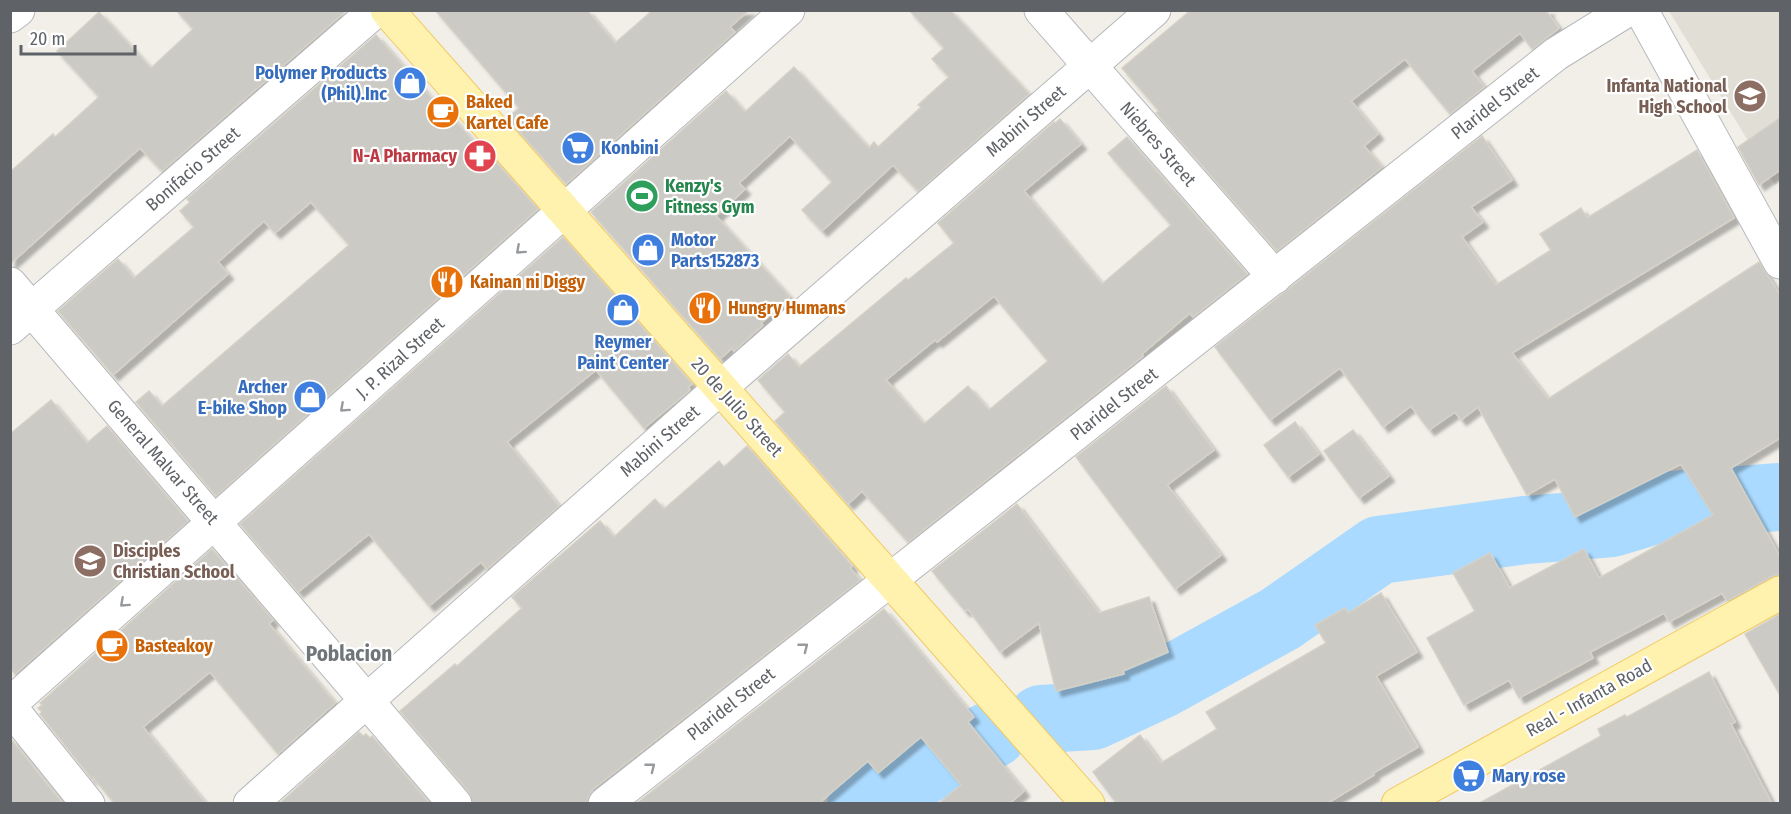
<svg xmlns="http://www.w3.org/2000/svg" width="1791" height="814" font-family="'Fira Sans Condensed',sans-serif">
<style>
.education{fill:#e1ded6}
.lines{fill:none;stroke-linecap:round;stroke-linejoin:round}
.river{stroke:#aadaff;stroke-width:68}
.building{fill:#cccac5;stroke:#d6d1c6;stroke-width:1.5;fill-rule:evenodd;filter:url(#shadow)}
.street-casing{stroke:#b5b8bc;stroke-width:35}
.secondary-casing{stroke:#b6babf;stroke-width:35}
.primary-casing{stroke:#f2c960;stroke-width:35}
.street{stroke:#fff;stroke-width:33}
.secondary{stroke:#fff;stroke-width:33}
.primary{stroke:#fff2af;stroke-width:33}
.oneway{stroke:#979a9d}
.labels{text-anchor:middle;stroke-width:4.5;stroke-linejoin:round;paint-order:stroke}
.shop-label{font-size:18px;font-weight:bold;fill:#366cbe;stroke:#fff;text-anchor:start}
.education-label{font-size:18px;font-weight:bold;fill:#785e54;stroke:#fff;text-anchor:end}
.food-label{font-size:18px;font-weight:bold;fill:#c56008;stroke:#fff;text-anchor:start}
.street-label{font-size:18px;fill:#5f6368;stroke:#fff}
.health-label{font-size:18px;font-weight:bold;fill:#be3a42;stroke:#fff;text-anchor:end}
.leisure-label{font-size:18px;font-weight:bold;fill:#27864d;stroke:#fff;text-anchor:start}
.quarter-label{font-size:21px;font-weight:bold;fill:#70757a;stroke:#fff}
</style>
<defs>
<filter id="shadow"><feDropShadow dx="5.5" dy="5.5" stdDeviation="1.5" flood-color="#0004"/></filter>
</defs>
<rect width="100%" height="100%" fill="#f1efe8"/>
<polygon class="education" points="1669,11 1780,11 1780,181 1775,185"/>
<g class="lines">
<g class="river">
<polyline points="1041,719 1093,716 1160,685 1280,619 1379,550 1525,530 1612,523 1672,505 1780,497"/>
<polyline points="861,804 993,734"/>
</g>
</g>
<g class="building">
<polygon points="176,10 347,10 162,171 140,148 10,264 10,172 53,134 55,137 99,97 57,51 99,12 151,68 193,29"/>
<polygon points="435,10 587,10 615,43 653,10 749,10 730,27 735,32 566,184 507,118 519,108"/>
<polygon points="909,10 950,10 1029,94 918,191 893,165 822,231 802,210 832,182 790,136 739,183 745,189 716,216 790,297 761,323 763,325 734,351 732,348 720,359 591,212 726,91 745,112 794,67 869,148 874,142 878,147 921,107 918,105 949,77 932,59 944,48"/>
<polygon points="1191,10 1549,10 1547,12 1559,28 1532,49 1520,33 1472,71 1484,87 1450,114 1405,59 1351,101 1378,134 1364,146 1382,167 1277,251 1156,113 1159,111 1122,68"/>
<polygon points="376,35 441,109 443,107 476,144 478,142 538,209 216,496 136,402 149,391 162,406 349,245 311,202 275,233 264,221 218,262 228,274 113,375 58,311 118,259 134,278 194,227 180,211 190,202 187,199"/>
<polygon points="1780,118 1780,170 1759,185 1738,147"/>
<path d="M1060 119 1081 144 1024 191 1102 284 1171 225 1108 153 1127 137 1247 274 1193 317 1190 313 1142 354 1143 356 908 542 862 491 848 504 775 421 785 412 758 380 788 354 799 367 906 278 908 280 954 243 938 223 1054 122 1055 123ZM994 296 1048 361 989 410 968 386 924 424 886 380 935 340 937 342Z"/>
<polygon points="1482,136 1512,180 1471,207 1483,222 1462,237 1496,285 1551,250 1540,234 1581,208 1587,218 1697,150 1734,218 1512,353 1548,399 1759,262 1780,295 1780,438 1731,468 1780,557 1780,574 1771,577 1727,601 1722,593 1669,622 1664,613 1590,652 1593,658 1519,698 1509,680 1464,705 1427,638 1475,611 1453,573 1490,553 1510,588 1584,549 1599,578 1713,515 1681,464 1575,517 1555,479 1527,495 1478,407 1461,420 1455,412 1429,430 1411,406 1383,427 1340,368 1270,420 1215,347"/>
<polygon points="563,237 692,384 688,387 690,390 644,428 596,370 507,442 559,506 487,569 481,562 429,606 369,534 298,592 240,524"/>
<polygon points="1166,386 1214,450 1167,485 1221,555 1175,589 1076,457"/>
<polygon points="51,400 87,443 107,426 188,521 15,674 10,668 10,434"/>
<polygon points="1295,422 1319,454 1288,477 1264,445"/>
<polygon points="1353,430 1389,476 1359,498 1324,451"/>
<polygon points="747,446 852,566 850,568 860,580 593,789 588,797 587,804 473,804 469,792 400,711 455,664 457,666 522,608 512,597 600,521 614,537 655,499 664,509 719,461 724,467"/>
<polygon points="1017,504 1099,613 1149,597 1168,652 1123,671 1124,674 1056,691 1039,623 1000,652 968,609 965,611 932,571"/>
<polygon points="212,549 273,620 269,624 335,703 278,754 210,672 143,727 206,804 115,804 93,777 92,779 40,714 42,712 38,708 42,705 40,703"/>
<polygon points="1381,593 1417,652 1376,676 1418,747 1373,773 1374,775 1326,804 1117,804 1093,772 1140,735 1161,763 1217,729 1206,712 1326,643 1315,625 1345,608 1348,613"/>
<polygon points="884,609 974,717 968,722 1024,791 1009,804 938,804 961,785 921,737 878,773 868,761 818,804 636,804"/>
<polygon points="1780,614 1780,695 1745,634"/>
<polygon points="1709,672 1735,722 1731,724 1772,804 1478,804 1601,736 1598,729 1625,715 1627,717"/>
<polygon points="359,732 363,736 366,734 370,738 372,736 430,804 279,804"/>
<polygon points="10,739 11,739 63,804 10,804"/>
</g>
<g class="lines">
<defs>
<g id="street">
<polyline points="1041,10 1275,277"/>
<polyline points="10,16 18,10"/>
<polyline points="564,211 788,10"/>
<polyline points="10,284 455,804"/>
<polyline points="10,328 376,10"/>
<polyline points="890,580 1556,54 1627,10"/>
<polyline points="10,707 88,804"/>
<polyline points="250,804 720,388 1154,10"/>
</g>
<g id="secondary">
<polyline points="1641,10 1780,262"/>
<polyline points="10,704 564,211"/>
<polyline points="605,804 890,580"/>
</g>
<g id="primary">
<polyline points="387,10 1088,804"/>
<polyline points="1398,804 1780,593"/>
</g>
</defs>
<use href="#street" class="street-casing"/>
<use href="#secondary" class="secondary-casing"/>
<use href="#primary" class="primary-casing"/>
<use href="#street" class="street"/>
<use href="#secondary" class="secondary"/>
<use href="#primary" class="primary"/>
</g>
<defs><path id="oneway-chevron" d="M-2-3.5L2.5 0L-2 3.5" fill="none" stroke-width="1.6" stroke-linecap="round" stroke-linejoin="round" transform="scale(1.5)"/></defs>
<g class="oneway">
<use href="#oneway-chevron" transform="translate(520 250) rotate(138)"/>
<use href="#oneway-chevron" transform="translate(344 408) rotate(138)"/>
<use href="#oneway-chevron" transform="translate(124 603) rotate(138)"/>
<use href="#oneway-chevron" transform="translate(804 647) rotate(-38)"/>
<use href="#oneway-chevron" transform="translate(651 767) rotate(-38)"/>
</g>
<defs>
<symbol id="shop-disc" viewBox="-11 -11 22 22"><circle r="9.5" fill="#3f7fe0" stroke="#fff"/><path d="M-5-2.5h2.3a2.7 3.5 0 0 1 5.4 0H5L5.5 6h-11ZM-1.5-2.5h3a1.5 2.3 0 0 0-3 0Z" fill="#fff"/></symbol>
<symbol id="school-disc" viewBox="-11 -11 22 22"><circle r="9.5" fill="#8d6e63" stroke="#fff"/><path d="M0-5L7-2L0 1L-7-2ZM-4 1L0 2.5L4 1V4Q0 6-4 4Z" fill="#fff"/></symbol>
<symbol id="cafe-disc" viewBox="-11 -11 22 22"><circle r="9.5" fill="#e8710a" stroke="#fff"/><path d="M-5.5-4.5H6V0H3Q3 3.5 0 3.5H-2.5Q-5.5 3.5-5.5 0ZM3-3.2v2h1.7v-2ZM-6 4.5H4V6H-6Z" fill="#fff"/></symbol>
<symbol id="supermarket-disc" viewBox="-11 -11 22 22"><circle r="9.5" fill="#3f7fe0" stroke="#fff"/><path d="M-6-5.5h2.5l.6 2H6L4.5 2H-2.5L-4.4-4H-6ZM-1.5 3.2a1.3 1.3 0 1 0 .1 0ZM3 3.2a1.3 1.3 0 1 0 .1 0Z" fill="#fff"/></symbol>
<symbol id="pharmacy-disc" viewBox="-11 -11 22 22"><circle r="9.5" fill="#e0444e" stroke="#fff"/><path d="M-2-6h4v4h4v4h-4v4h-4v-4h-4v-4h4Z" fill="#fff"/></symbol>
<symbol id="stadium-disc" viewBox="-11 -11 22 22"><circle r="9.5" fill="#2e9e5b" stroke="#fff"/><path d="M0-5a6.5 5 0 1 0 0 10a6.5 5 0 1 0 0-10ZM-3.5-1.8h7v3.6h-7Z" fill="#fff"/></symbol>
<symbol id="restaurant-disc" viewBox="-11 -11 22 22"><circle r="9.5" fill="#e8710a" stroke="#fff"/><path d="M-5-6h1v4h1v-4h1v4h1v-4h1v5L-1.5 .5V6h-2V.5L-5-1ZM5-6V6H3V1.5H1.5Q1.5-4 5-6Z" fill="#fff"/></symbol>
</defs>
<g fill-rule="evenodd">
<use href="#shop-disc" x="391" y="64" width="38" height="38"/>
<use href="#school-disc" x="1731" y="77" width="38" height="38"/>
<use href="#cafe-disc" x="424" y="93" width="38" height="38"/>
<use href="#supermarket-disc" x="559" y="129" width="38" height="38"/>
<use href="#pharmacy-disc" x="461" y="137" width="38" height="38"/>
<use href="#stadium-disc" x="623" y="177" width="38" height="38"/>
<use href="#shop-disc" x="629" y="231" width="38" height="38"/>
<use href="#restaurant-disc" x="428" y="263" width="38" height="38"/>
<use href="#restaurant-disc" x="686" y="289" width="38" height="38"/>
<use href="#shop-disc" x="604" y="291" width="38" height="38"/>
<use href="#shop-disc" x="291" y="378" width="38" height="38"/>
<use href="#school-disc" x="71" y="542" width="38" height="38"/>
<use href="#cafe-disc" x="93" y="627" width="38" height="38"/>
<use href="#supermarket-disc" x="1450" y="757" width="38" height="38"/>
</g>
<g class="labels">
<g class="shop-label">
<text x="387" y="79" text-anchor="end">Polymer Products<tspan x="387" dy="21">(Phil).Inc</tspan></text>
<text x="601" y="154">Konbini</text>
<text x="671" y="246">Motor<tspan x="671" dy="21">Parts152873</tspan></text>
<text x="623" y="348" text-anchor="middle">Reymer<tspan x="623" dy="21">Paint Center</tspan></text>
<text x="287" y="393" text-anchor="end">Archer<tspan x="287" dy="21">E-bike Shop</tspan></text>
<text x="1492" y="782">Mary rose</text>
</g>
<g class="education-label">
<text x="1727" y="92">Infanta National<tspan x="1727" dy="21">High School</tspan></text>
<text x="113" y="557" text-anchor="start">Disciples<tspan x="113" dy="21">Christian School</tspan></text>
</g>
<g class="food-label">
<text x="466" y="108">Baked<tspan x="466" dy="21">Kartel Cafe</tspan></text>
<text x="470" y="288">Kainan ni Diggy</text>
<text x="728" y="314">Hungry Humans</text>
<text x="135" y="652">Basteakoy</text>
</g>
<g class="street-label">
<text transform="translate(1495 103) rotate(-38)" y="6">Plaridel Street</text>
<text transform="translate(1026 121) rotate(-41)" y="6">Mabini Street</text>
<text transform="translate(1158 144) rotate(49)" y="6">Niebres Street</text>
<text transform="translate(193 169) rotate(-41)" y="6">Bonifacio Street</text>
<text transform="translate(400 358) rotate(-42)" y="6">J. P. Rizal Street</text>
<text transform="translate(1114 404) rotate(-38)" y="6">Plaridel Street</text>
<text transform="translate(737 407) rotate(48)" y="6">20 de Julio Street</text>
<text transform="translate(660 441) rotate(-41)" y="6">Mabini Street</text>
<text transform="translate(163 462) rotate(49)" y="6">General Malvar Street</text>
<text transform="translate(1589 698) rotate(-29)" y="6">Real - Infanta Road</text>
<text transform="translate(731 704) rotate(-38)" y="6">Plaridel Street</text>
</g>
<g class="health-label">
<text x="457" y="162">N-A Pharmacy</text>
</g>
<g class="leisure-label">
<text x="665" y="192">Kenzy's<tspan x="665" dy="21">Fitness Gym</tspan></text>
</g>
<g class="quarter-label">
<text x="349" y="661">Poblacion</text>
</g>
</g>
<rect width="1791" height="814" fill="none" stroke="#5f6368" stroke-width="24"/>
<path d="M21 45v9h114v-9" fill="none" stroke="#5f6368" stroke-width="3"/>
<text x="30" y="45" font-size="18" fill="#5f6368" stroke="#ffffff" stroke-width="4.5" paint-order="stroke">20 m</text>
</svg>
